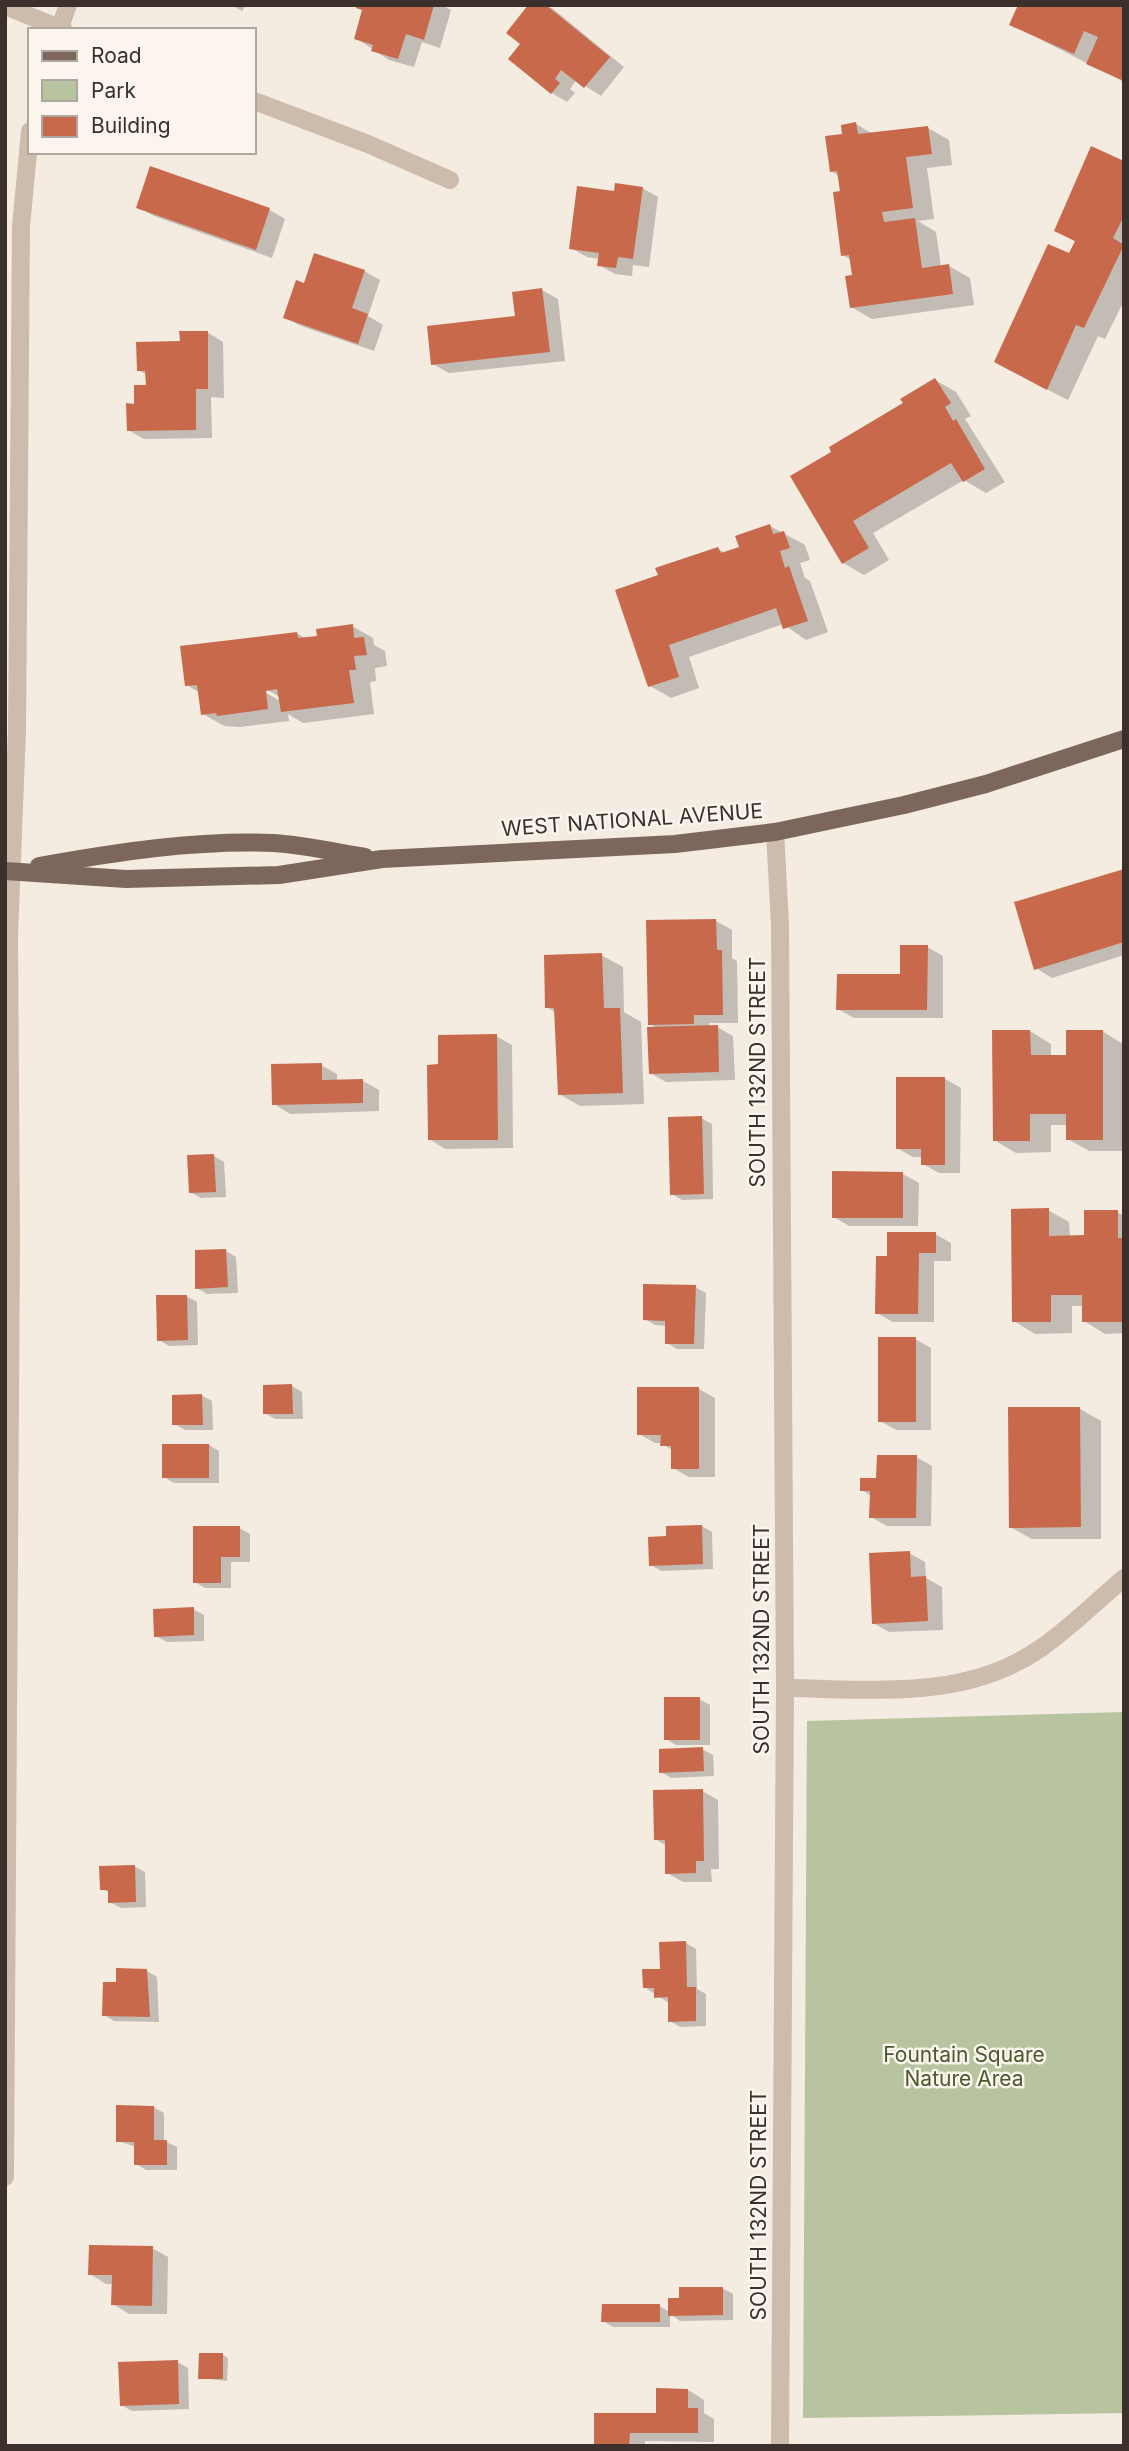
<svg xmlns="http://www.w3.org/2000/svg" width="1129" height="2451" font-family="Inter,sans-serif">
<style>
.green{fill:#b8c4a0}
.shadow{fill:#0003;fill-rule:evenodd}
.building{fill:#c8694b}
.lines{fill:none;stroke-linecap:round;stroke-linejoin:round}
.minor{stroke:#cdbbac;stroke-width:18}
.major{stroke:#7d675c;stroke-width:18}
.labels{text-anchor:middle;stroke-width:5;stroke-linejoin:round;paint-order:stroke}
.street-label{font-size:21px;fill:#3b302b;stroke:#fbf5ee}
.park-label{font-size:21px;fill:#4a5a2e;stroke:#fbf5ee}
</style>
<rect width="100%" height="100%" fill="#f4ebe1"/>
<polygon class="green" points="1124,1712 1124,2413 803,2418 807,1721"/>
<g class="shadow">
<polygon points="232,5 246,5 242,11"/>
<polygon points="358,5 442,5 451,10 440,48 422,42 414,67 389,60 356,38 364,11"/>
<polygon points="531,5 552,8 624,67 601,96 576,80 570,89 575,93 567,102 552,93 522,43"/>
<polygon points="1124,5 1124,82 1012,25"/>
<polygon points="856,124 873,134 928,128 949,140 952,165 927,168 934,219 918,221 936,232 941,267 949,266 970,278 974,305 872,319 851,307 854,276 851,260 843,255 839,176 831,171 844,135"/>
<polygon points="1124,163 1124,301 1105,339 1098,336 1068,400 1017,374 1076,242 1056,230"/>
<polygon points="151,168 270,210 285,219 272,258 154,216 138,207"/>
<polygon points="642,188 658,197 649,267 633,265 632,276 615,274 599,265 600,259 587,257 571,248 616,193"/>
<polygon points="364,271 380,280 368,316 383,325 374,351 301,326 285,317 305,285"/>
<polygon points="542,290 558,299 565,361 449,373 433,364 517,318"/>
<polygon points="207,332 223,342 224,398 211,397 212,438 144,439 128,430 147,387 147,375 138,370 181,343"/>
<polygon points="935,380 956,392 971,416 965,419 1005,482 986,493 964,480 873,533 889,560 864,575 843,563 834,452"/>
<polygon points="770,526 805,545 810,560 800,563 805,578 810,581 828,632 806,640 783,624 689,657 699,688 671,698 650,686 660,577 718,549 725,553 741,548"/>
<path d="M352 626 373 638 374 645 385 651 387 666 375 668 376 681 370 682 374 714 303 723 288 714 289 721 240 727 224 726 203 714 200 693 187 685 297 633 306 639ZM259 685 280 697V701L258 688Z"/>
<polygon points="1124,871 1124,955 1052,978 1036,968"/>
<polygon points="716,921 732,930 732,958 737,961 738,1023 709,1023 709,1027 717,1027 733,1036 735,1080 666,1082 650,1073 658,1029 650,1024"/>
<polygon points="927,947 943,956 943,1018 854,1018 838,1009 902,976"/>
<polygon points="601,955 623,967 624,1012 641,1022 644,1104 580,1106 559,1094 556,1013 547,1007"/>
<polygon points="1030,1031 1051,1044 1051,1057 1068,1057 1102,1031 1123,1044 1124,1151 1089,1151 1068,1139 1068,1125 1051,1125 1051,1152 1016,1153 994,1140"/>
<polygon points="496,1036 512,1045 513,1148 445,1149 429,1139 440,1066"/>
<polygon points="321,1065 337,1074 337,1081 363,1081 379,1090 379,1111 290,1114 274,1104"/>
<polygon points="945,1079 961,1088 960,1173 939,1173 923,1164 923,1157 913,1157 897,1148"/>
<polygon points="701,1118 712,1124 713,1199 682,1200 672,1194"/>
<polygon points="214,1156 224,1162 226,1197 201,1198 190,1192"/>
<polygon points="903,1174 919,1183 918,1226 849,1226 834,1217"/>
<polygon points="1048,1210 1069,1222 1070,1237 1086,1237 1117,1212 1124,1216 1124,1333 1105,1334 1084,1321 1084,1306 1072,1306 1072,1333 1035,1334 1014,1321"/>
<polygon points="935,1234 951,1243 951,1261 934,1261 934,1322 893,1322 877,1313 888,1258"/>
<polygon points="226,1251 236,1257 238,1293 207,1294 197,1288"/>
<polygon points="695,1287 706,1293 704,1349 677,1349 667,1343 667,1326 655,1325 645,1319"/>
<polygon points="186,1296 197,1302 198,1345 169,1346 159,1340"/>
<polygon points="915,1339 931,1348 931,1430 896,1430 880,1421"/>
<polygon points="292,1386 302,1392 303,1419 275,1419 265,1413"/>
<polygon points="699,1389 715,1398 715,1477 689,1477 673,1468 673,1451 662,1443 655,1443 639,1434"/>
<polygon points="201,1395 212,1401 213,1430 185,1430 174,1424"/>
<polygon points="1080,1409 1101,1421 1101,1539 1032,1539 1010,1527"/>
<polygon points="209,1445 219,1451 219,1483 174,1483 164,1477"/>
<polygon points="916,1457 932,1466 931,1526 887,1526 871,1517 871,1496 862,1490"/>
<polygon points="702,1526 712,1532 713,1569 661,1571 651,1565 668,1538"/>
<polygon points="239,1528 250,1534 250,1562 231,1562 231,1588 205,1588 195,1582"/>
<polygon points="909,1553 925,1562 926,1578 942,1587 943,1630 889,1632 873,1623"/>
<polygon points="193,1609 204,1615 204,1641 167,1642 156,1636"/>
<polygon points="699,1699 710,1705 710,1745 676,1745 666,1739"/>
<polygon points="702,1749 713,1755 714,1776 671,1778 661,1772"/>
<polygon points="702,1791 718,1800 719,1869 711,1869 712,1882 683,1882 667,1873 667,1846 655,1839"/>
<polygon points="134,1866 145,1872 146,1907 121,1908 110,1902 110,1893 102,1889"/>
<polygon points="686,1943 696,1949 697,1989 706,1994 706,2026 680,2027 670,2021 669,2003 644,1987"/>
<polygon points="147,1971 157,1977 159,2022 114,2021 104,2015 117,1984"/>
<polygon points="153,2107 164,2113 164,2141 177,2147 177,2170 146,2170 136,2164 136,2147 118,2141"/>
<polygon points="152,2248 168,2257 167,2314 129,2314 113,2304 113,2284 106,2284 90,2274"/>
<polygon points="722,2288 733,2294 733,2320 680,2321 670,2314 670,2327 613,2327 603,2321 659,2306 670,2312 680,2300"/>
<polygon points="223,2355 228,2358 227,2381 200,2378"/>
<polygon points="177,2362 188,2368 189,2409 132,2411 121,2405"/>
<polygon points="688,2390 704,2400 704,2413 714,2419 714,2442 645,2441 645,2446 596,2446 657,2415"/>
</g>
<g class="building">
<polygon points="356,5 434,5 424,40 406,34 398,59 371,51 373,45 354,39 362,10 356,8"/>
<polygon points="528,5 546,5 610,57 584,88 561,70 555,79 560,83 551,94 508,59 520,44 506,33"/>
<polygon points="1018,5 1124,5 1124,81 1086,64 1098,37 1084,31 1074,54 1009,25"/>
<polygon points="856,122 858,134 928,126 932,154 906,157 913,208 882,212 884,222 915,218 922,268 949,264 953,294 850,308 845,276 852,275 849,255 841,256 833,192 840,191 837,171 830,172 825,136 842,134 841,125"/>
<polygon points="1091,146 1124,161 1124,216 1113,238 1124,245 1084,328 1076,325 1047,390 994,362 1048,244 1069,253 1075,241 1054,231"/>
<polygon points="150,166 270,208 256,250 136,208"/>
<polygon points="615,183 643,187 633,259 618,257 616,268 597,266 599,253 569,249 577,186 614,191"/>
<polygon points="314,253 365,270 352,308 368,314 358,344 283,318 296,280 304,283"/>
<polygon points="542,288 550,352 431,365 427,326 515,316 512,292"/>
<polygon points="179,331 208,331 208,389 196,389 196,430 127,431 126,403 134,404 134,385 146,385 145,371 137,371 136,342 180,341"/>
<polygon points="935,378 951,403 945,407 953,421 956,419 985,469 963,482 951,463 853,521 869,548 842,564 790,476 831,452 829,447 903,403 900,399"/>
<polygon points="770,524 773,534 784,531 790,548 780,551 785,568 789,566 808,621 783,629 776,608 669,645 679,677 648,687 615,590 658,575 655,568 718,547 721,553 739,547 735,536"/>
<polygon points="353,624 354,638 364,637 367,655 354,656 356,670 349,670 354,703 281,712 277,689 266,691 268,709 217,716 216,713 201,715 197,685 185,686 180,646 297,632 298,638 317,636 316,629"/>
<polygon points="1124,869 1124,942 1034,970 1014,902"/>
<polygon points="716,919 717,950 722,950 723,1015 694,1015 694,1024 648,1025 646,920"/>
<polygon points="900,945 928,945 927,1010 836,1010 837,974 900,974"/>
<polygon points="602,953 604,1008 620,1008 623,1093 558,1095 554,1008 545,1008 544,955"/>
<polygon points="718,1025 719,1072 649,1074 647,1027"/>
<polygon points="992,1030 1030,1030 1031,1055 1066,1055 1066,1030 1103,1030 1103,1140 1066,1140 1066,1114 1030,1114 1030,1141 993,1141"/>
<polygon points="497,1034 498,1140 428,1140 427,1065 438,1064 438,1035"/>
<polygon points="322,1063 322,1080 363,1079 363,1103 272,1105 271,1064"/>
<polygon points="896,1077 945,1077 945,1165 921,1165 921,1149 896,1149"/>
<polygon points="702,1116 704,1194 670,1195 668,1117"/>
<polygon points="214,1154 216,1192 189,1193 187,1155"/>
<polygon points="832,1171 903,1172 903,1218 832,1218"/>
<polygon points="1049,1208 1049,1236 1084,1235 1084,1210 1118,1210 1118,1238 1122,1238 1123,1322 1082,1322 1082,1295 1051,1295 1051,1322 1012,1322 1011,1209"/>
<polygon points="887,1232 936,1232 936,1253 919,1253 918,1314 875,1314 876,1256 887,1256"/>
<polygon points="226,1249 228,1287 195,1289 195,1250"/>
<polygon points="643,1284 696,1285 694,1344 665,1344 665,1321 643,1320"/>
<polygon points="156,1295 187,1295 188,1340 157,1341"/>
<rect x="878" y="1337" width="38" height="85"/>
<polygon points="292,1384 293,1414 263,1414 263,1385"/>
<polygon points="637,1387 699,1387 699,1469 671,1469 671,1446 660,1446 661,1435 637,1435"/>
<polygon points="202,1394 203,1425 172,1425 172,1395"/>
<polygon points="1008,1407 1080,1407 1081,1527 1009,1528"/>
<rect x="162" y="1444" width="47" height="34"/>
<polygon points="877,1455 917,1455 916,1518 869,1518 870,1491 860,1491 860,1478 876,1478"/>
<polygon points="702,1525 703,1564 649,1566 648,1537 666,1536 666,1526"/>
<polygon points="193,1526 240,1526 240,1557 221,1557 221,1583 193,1583"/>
<polygon points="910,1551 911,1577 926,1576 928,1621 872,1624 869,1553"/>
<polygon points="194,1607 194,1635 154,1637 153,1609"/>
<rect x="664" y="1697" width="36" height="43"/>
<polygon points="703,1747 704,1771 659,1773 659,1749"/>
<polygon points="703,1789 704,1861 696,1861 696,1873 665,1874 665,1840 654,1840 653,1790"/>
<polygon points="135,1865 136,1902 108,1903 108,1890 100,1890 99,1866"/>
<polygon points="686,1941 687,1987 696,1987 696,2021 668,2022 668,1997 654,1998 654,1988 643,1988 642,1969 660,1969 659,1942"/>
<polygon points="116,1968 147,1969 150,2017 102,2016 103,1982 116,1982"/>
<polygon points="116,2105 154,2106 154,2140 167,2140 167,2165 134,2165 134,2142 116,2142"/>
<polygon points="89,2245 153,2246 152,2306 111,2305 112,2275 88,2275"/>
<polygon points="679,2287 723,2287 723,2315 668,2316 668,2298 679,2298"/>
<polygon points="602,2304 660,2304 660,2322 601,2322"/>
<polygon points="199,2353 223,2353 223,2379 198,2379"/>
<polygon points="178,2360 179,2404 120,2406 118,2362"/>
<polygon points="656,2388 688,2389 688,2408 698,2408 698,2433 630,2433 629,2446 594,2446 594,2413 656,2413"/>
</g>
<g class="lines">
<g class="minor">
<polyline points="5,6 64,30"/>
<polyline points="59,30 68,5"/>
<polyline points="254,101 368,144 450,180"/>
<polyline points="775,832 780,925 785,1688 780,2446"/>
<path d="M785 1688C873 1689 965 1701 1041 1648 1071 1627 1097 1601 1124 1578"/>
<polyline points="5,2177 11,1242 9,936 17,730 21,226 30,131"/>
</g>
<g class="major">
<path d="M39 866C117 852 194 840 274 843 304 845 335 852 365 857"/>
<polyline points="5,871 126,879 279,875 382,859 675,844 775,832 904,805 986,784 1124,739"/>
</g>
</g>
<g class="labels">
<g class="street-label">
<text transform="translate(632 820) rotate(-4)" y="7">WEST NATIONAL AVENUE</text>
<text transform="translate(758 1072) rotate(-90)" y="7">SOUTH 132ND STREET</text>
<text transform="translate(762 1639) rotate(-90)" y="7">SOUTH 132ND STREET</text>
<text transform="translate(759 2205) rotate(-90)" y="7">SOUTH 132ND STREET</text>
</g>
<g class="park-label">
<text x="964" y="2062">Fountain Square<tspan x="964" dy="24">Nature Area</tspan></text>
</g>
</g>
<rect width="1129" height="2451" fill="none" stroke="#3b302b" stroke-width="14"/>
<rect x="28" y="28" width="228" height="126" fill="#fbf5ee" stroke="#aea6a0" stroke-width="2"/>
<rect x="42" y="51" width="35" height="10" fill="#7d675c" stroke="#aea6a0" stroke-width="2"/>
<text x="91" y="63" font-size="21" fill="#3b302b">Road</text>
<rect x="42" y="80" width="35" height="21" fill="#b8c4a0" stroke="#aea6a0" stroke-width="2"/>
<text x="91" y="98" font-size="21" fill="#3b302b">Park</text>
<rect x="42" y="116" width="35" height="21" fill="#c8694b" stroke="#aea6a0" stroke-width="2"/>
<text x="91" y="133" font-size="21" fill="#3b302b">Building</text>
</svg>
